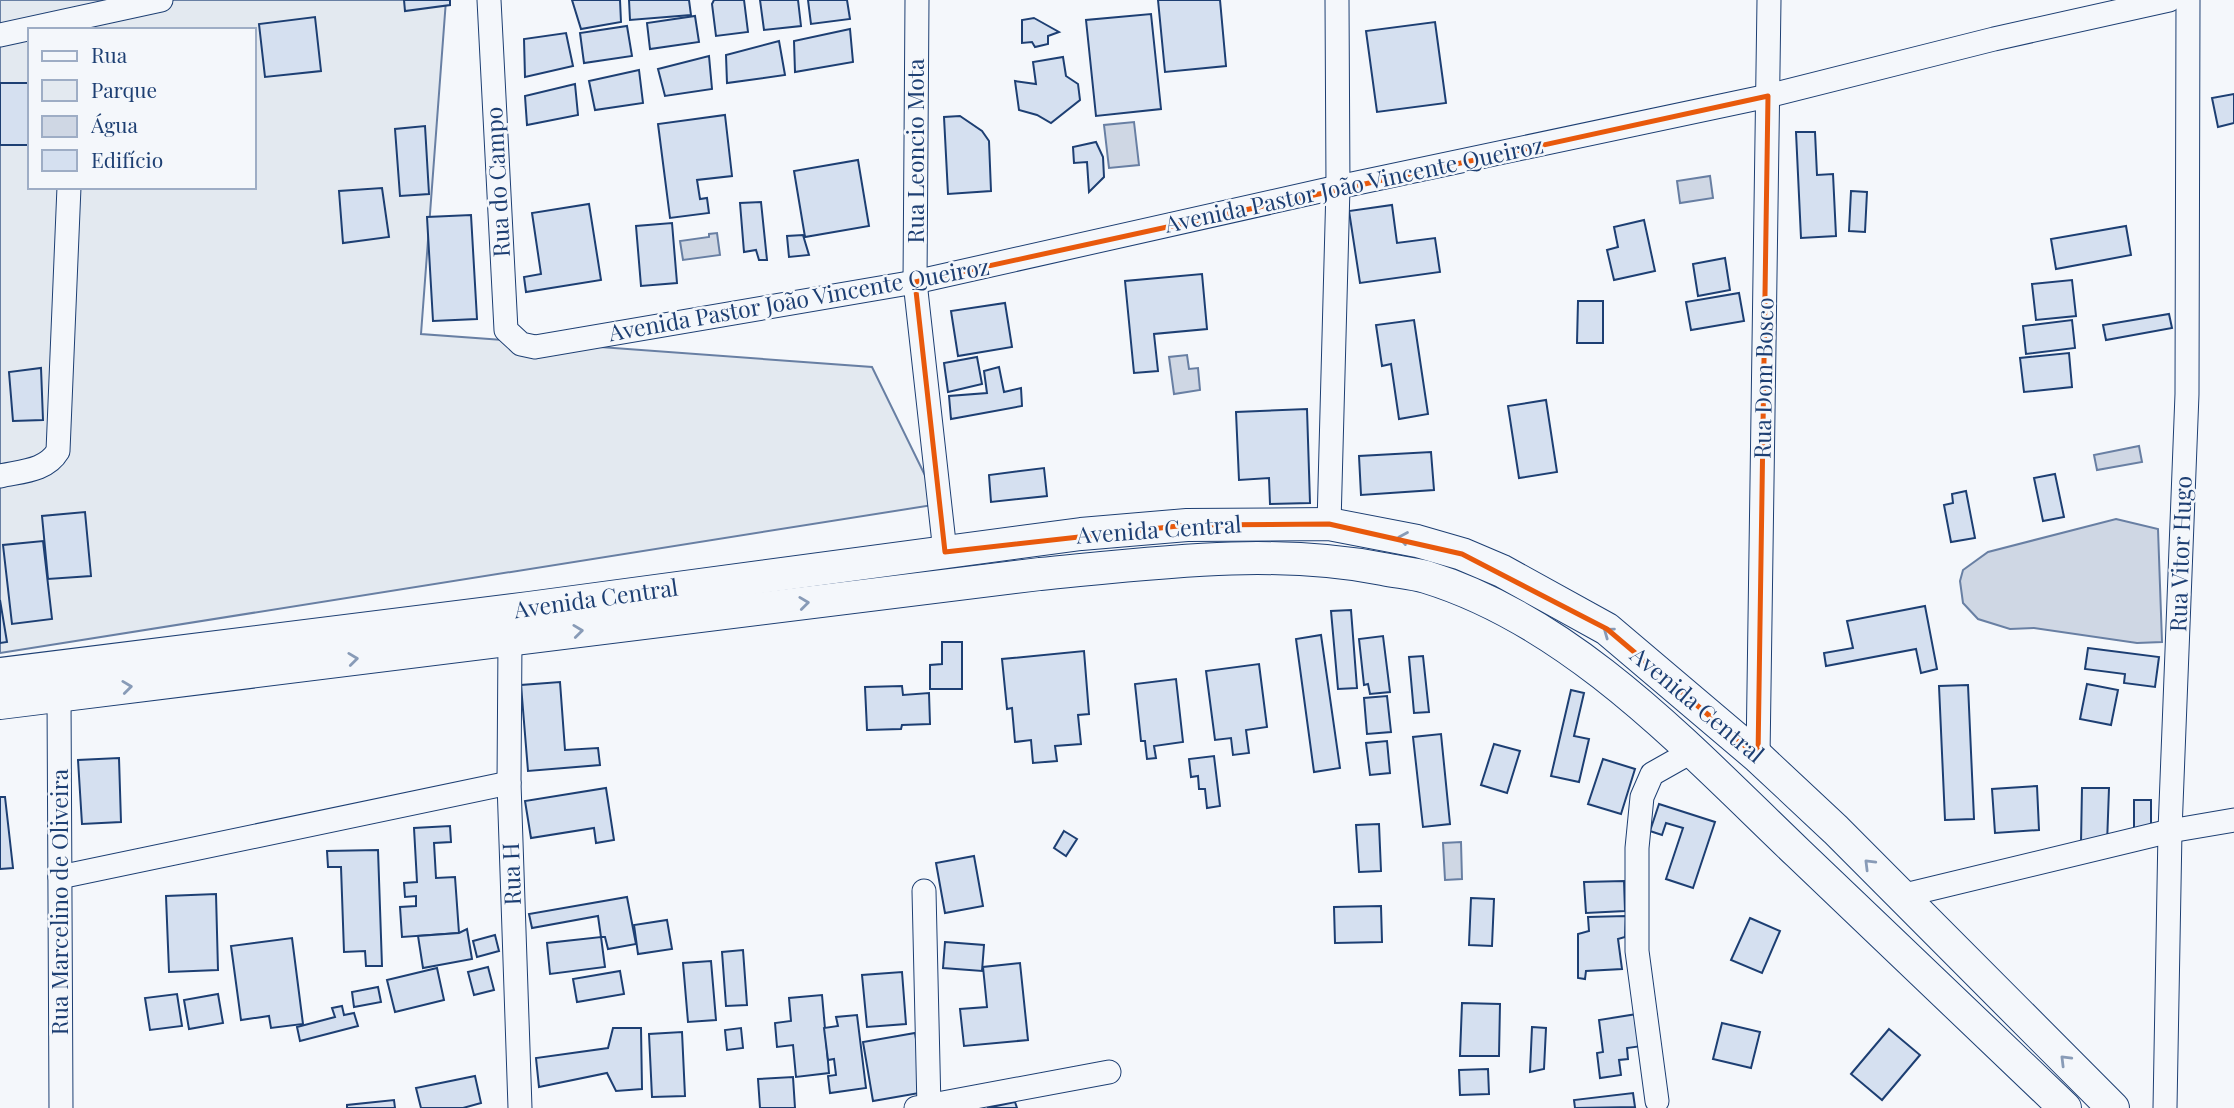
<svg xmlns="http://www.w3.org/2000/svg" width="2234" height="1108" font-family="'Playfair Display',serif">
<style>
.green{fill:#e3e9f0;stroke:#687fa3;stroke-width:2;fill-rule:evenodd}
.water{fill:#cfd7e4;stroke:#687fa3;stroke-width:2}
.building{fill:#d5e0f0;stroke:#1d3f73;stroke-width:2}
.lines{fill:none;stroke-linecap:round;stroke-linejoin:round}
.minor-casing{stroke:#1d3f73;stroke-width:25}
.secondary-casing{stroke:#1d3f73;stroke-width:34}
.minor{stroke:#f4f7fb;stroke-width:23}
.secondary{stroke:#f4f7fb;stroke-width:32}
.oneway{stroke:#889bb7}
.marked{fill:none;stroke:#e8590c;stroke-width:5;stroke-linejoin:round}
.labels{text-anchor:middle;stroke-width:5;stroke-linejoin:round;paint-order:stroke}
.street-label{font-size:23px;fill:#1d3f73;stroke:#f4f7fb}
</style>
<rect width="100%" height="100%" fill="#f4f7fb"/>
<path class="green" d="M0 0H446L421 334 872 367 939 504 0 653ZM30 30H254V187H30Z"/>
<g class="water">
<polygon points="1134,122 1139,165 1109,168 1104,125"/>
<polygon points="1710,176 1713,198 1680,203 1677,181"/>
<polygon points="717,233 720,255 683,260 680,241 709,237 709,234"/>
<polygon points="1187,355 1189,369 1198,368 1200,390 1174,394 1169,357"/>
<polygon points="2139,446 2142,462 2097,470 2094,455"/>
<polygon points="2116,519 2158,529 2162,642 2137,643 2034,628 2010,629 1978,619 1963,603 1960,581 1963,570 1988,552"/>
<polygon points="1461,842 1462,879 1445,880 1443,843"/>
</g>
<g class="building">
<polygon points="404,0 450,0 450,5 405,11"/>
<polygon points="572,0 620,0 621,22 581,29"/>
<polygon points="629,0 689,0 691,15 630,20"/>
<polygon points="714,0 744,0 748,32 716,36 712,4"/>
<polygon points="760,0 798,0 801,26 764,30"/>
<polygon points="808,0 847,0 850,19 811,24"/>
<polygon points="1158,0 1220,0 1226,66 1165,72"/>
<polygon points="1151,14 1161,109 1096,116 1086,20"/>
<polygon points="695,16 699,42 650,49 647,23"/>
<polygon points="315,17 321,71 265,77 259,24"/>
<polygon points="1034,18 1059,32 1048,36 1048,44 1035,47 1032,42 1022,43 1022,20"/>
<polygon points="1435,22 1446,103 1377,112 1366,31"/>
<polygon points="627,26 632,56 584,63 580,33"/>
<polygon points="850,29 853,62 795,72 794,41"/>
<polygon points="566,33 573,66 525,77 524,39"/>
<polygon points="779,41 785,75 727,83 726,55"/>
<polygon points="709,56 712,89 665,96 658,69"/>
<polygon points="1063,57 1066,76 1078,84 1080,100 1051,123 1037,115 1019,110 1015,81 1036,84 1033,62"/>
<polygon points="639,70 643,103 595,110 589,81"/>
<rect x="0" y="83" width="30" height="62"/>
<polygon points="575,84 578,115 527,125 525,96"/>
<polygon points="2234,94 2234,123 2218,127 2212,98"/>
<polygon points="725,115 732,176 697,180 700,199 707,198 709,213 670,218 658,124"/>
<polygon points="960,116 982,131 989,141 991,191 948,194 944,117"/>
<polygon points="425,126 429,194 400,196 395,129"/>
<polygon points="1796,132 1815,132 1817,175 1833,174 1836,236 1801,238"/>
<polygon points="1096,142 1103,157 1104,177 1089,192 1087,162 1074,163 1073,147"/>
<polygon points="858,160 869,226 805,237 794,171"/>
<polygon points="382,188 389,237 343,243 339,191"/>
<polygon points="1851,191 1867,192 1865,232 1849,231"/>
<polygon points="761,202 767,260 759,260 756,250 744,252 740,203"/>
<polygon points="589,204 601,280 526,292 524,277 541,274 532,213"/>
<polygon points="1392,205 1397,243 1435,238 1440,272 1360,283 1349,211"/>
<polygon points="471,215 477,319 433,321 427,217"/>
<polygon points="1644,220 1655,271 1614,280 1607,250 1618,247 1614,227"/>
<polygon points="672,223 677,283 641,286 636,226"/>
<polygon points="2126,226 2131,255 2056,269 2051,239"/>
<polygon points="803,235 809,255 789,257 787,236"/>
<polygon points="1725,258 1730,290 1698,296 1693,264"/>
<polygon points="1202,274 1207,329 1154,334 1158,371 1134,373 1125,281"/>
<polygon points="2072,280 2076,316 2036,320 2032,284"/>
<polygon points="1739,293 1744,321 1691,330 1686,302"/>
<polygon points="1578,301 1603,301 1603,343 1577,343"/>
<polygon points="1005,303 1012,347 958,356 951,311"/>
<polygon points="2169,314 2172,328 2106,340 2103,325"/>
<polygon points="1414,320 1428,414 1399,419 1391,364 1382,366 1376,325"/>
<polygon points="2072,320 2075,348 2026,354 2023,326"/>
<polygon points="2069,353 2072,387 2024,392 2020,358"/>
<polygon points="977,357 982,384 948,392 944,363"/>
<polygon points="999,367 1004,392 1021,388 1022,406 951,419 949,396 987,393 984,371"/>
<polygon points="41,368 43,420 13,421 9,372"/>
<polygon points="1546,400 1557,472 1519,478 1508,406"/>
<polygon points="1307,409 1310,503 1270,504 1269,478 1239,480 1236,412"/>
<polygon points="1431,452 1434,490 1361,495 1359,456"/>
<polygon points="1044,468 1047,496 991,502 989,475"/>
<polygon points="2055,474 2064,517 2043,521 2034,478"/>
<polygon points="1966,491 1975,538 1951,542 1944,505 1953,503 1952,494"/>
<polygon points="85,512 91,576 48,579 42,516"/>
<polygon points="43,541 52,619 12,624 3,545"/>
<polygon points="0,600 7,642 0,643"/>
<polygon points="1925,606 1937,669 1921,673 1916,649 1826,666 1824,653 1853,648 1847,621"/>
<polygon points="1351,610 1357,688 1338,689 1331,611"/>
<polygon points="1321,635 1340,768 1314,772 1296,639"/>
<polygon points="1383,636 1390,692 1370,694 1368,684 1364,685 1359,639"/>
<polygon points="942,642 962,642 962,689 930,689 930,665 942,664"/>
<polygon points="2088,648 2159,657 2155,687 2124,683 2125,674 2085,669"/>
<polygon points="1084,651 1089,714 1078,715 1081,744 1055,746 1057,761 1033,763 1031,740 1015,742 1012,708 1007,709 1002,659"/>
<polygon points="1423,656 1429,712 1414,713 1409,657"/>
<polygon points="1259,664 1267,727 1246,730 1249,753 1233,755 1231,738 1215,740 1206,671"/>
<polygon points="1176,679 1183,742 1154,746 1156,758 1147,759 1145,741 1141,741 1135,684"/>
<polygon points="560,682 565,750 598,748 600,765 528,771 521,685"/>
<polygon points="2087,684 2118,690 2111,725 2080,719"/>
<polygon points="1968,685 1974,819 1945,820 1939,686"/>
<polygon points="902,686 903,695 929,693 930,724 902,725 901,729 867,730 865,687"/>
<polygon points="1571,690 1584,693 1574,736 1589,739 1579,782 1551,776"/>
<polygon points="1387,696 1391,732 1367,734 1364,698"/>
<polygon points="1441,734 1450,824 1423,827 1413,737"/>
<polygon points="1387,741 1390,773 1370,775 1366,743"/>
<polygon points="1494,744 1520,751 1507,793 1481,785"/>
<polygon points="1214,756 1220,806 1207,808 1205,789 1199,789 1198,776 1191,777 1189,759"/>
<polygon points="119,758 121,822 82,824 78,760"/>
<polygon points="1603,759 1635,769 1621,814 1588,804"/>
<polygon points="2037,786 2039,830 1995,833 1992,789"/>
<polygon points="606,788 614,840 596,843 594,828 531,838 525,801"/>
<polygon points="2082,788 2109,788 2107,844 2081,843"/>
<polygon points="0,797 5,797 13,868 0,869"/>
<polygon points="2134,800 2151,800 2151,833 2134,832"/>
<polygon points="1659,804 1715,822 1693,888 1666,879 1683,828 1666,823 1662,835 1650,831"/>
<polygon points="1379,824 1381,871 1359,872 1356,825"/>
<polygon points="450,826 451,842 434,843 436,878 455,877 459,933 402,937 400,907 416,906 416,896 405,897 404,883 417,882 414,828"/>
<polygon points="1064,831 1077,839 1066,856 1054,848"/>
<polygon points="378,850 382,966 366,966 365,951 344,952 341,867 328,867 327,851"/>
<polygon points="974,856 983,906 945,913 936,863"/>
<polygon points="1624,881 1625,911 1586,913 1584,882"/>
<polygon points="216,894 218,970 169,972 166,896"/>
<polygon points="627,897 636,944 608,949 605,937 601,937 598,916 532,928 529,914"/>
<polygon points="1471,898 1494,899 1492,946 1469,945"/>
<polygon points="1381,906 1382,942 1335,943 1334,907"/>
<polygon points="1626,916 1625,937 1618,939 1622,969 1586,971 1585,979 1578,978 1578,934 1589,931 1588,917"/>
<polygon points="1750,918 1780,931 1762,973 1731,960"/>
<polygon points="667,920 672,949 638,954 634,925"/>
<polygon points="467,929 472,959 423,968 418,936 459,933"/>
<polygon points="495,935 499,951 477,957 473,941"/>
<polygon points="601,937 605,967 550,974 547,943"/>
<polygon points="292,938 303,1024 271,1028 269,1016 241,1020 231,946"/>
<polygon points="945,942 984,945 982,971 943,968"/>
<polygon points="743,950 747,1005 726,1006 722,952"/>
<polygon points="711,961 716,1020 688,1022 683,963"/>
<polygon points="1020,963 1028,1040 964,1046 960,1009 987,1007 983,967"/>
<polygon points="488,967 494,990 474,995 468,972"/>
<polygon points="437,968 444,1000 395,1012 387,980"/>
<polygon points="620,971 624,994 577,1002 573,979"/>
<polygon points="902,972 906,1024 867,1027 862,975"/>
<polygon points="378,987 381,1002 354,1007 352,992"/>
<polygon points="177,994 182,1026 150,1030 145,998"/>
<polygon points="218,994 223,1023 189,1029 184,1000"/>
<polygon points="822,995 829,1073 796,1077 793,1045 777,1047 775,1023 791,1021 789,998"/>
<polygon points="1462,1003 1500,1004 1499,1056 1460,1056"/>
<polygon points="342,1006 344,1015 354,1013 358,1026 300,1041 297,1027 335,1017 332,1008"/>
<polygon points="1637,1014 1642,1046 1627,1048 1628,1059 1619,1060 1621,1075 1600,1078 1597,1053 1603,1052 1599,1020"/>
<polygon points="857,1015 866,1088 830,1093 828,1076 836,1075 834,1059 828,1060 824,1028 838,1026 836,1017"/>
<polygon points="1722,1023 1760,1032 1751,1068 1713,1059"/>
<polygon points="1532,1027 1546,1028 1544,1069 1530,1072"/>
<polygon points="613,1028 641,1028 642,1089 616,1091 607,1073 539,1087 536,1058 608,1048"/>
<polygon points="741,1028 743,1048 727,1050 725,1030"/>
<polygon points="1889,1029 1920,1055 1882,1100 1851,1074"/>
<polygon points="682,1032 685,1096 652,1097 649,1034"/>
<polygon points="915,1033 925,1092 873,1101 863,1042"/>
<polygon points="1488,1069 1489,1094 1460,1095 1459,1070"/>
<polygon points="475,1076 481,1103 463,1108 421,1108 416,1088"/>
<polygon points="793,1077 795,1108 760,1108 758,1079"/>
<polygon points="1633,1093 1635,1107 1575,1108 1574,1100"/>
<polygon points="394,1100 395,1108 347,1108 347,1105"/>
<polygon points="1015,1102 1017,1108 987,1108"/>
</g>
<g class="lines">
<defs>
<g id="minor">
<polyline points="489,0 506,330 521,344 535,347 915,282 1338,187 1768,96 1994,39 2169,0"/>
<polyline points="917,0 915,282 945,552"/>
<polyline points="0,35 161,0"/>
<path d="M0 476C22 471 46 471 58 451L69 187"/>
<polyline points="1329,524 1338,187 1337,0"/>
<polyline points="510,640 509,783 520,1108"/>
<polyline points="59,695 61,1108"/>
<polyline points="1758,757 1769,0"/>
<polyline points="60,877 509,783"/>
<polyline points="924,891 929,1108"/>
<polyline points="1901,896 2170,831 2234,820"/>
<polyline points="1657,1101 1637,951 1637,848 1642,797 1652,774 1691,752"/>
<polyline points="916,1108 1109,1072"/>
<polyline points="2165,1108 2170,831 2187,394 2188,0"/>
</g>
<g id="secondary">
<polyline points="0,674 529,608 1081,534 1187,525 1329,524 1417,541 1462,554 1502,571 1607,629 1758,757 1836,830 2113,1108"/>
<path d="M0 703 1040 574C1154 563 1270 547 1383 569 1397 572 1412 573 1426 577 1573 622 1689 749 1798 853 1887 938 1976 1023 2065 1108"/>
</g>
</defs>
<use href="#minor" class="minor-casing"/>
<use href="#secondary" class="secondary-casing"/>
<use href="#minor" class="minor"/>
<use href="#secondary" class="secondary"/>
</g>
<defs><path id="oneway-chevron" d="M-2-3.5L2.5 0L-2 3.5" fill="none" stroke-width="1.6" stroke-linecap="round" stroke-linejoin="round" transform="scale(1.75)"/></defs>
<g class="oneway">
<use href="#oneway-chevron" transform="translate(1403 538) rotate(-170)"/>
<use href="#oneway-chevron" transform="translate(804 603) rotate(-7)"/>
<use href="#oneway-chevron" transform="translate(578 631) rotate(-7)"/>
<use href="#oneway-chevron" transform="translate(1608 632) rotate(-144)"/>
<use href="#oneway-chevron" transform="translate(353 659) rotate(-7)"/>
<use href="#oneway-chevron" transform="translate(127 687) rotate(-7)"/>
<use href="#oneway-chevron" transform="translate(1869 864) rotate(-135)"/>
<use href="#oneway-chevron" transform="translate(2065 1060) rotate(-135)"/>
</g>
<path class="marked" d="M1768 96 1758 757 1607 629 1462 554 1329 524 1187 525 945 552 915 282Z"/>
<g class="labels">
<g class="street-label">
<text transform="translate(916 151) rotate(-90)" y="8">Rua Leoncio Mota</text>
<text transform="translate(498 182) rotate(-93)" y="8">Rua do Campo</text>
<text transform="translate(1354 185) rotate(-12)" y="8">Avenida Pastor João Vincente Queiroz</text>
<text transform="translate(799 300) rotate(-10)" y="8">Avenida Pastor João Vincente Queiroz</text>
<text transform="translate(1764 378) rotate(-89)" y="8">Rua Dom Bosco</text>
<text transform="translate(1159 530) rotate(-4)" y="8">Avenida Central</text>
<text transform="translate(2181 554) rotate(-88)" y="8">Rua Vitor Hugo</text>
<text transform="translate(596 599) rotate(-8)" y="8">Avenida Central</text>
<text transform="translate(1697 705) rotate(40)" y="8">Avenida Central</text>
<text transform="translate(512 874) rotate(-92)" y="8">Rua H</text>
<text transform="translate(60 902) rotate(-90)" y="8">Rua Marcelino de Oliveira</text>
</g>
</g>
<rect x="28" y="28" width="228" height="161" fill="#f4f7fb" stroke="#9eadc5" stroke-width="2"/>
<rect x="42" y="51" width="35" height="10" fill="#f4f7fb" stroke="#9eadc5" stroke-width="2"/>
<text x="91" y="63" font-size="21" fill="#1d3f73">Rua</text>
<rect x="42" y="80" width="35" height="21" fill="#e3e9f0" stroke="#9eadc5" stroke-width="2"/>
<text x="91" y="98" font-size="21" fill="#1d3f73">Parque</text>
<rect x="42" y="116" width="35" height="21" fill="#cfd7e4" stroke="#9eadc5" stroke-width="2"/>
<text x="91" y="133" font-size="21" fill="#1d3f73">Água</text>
<rect x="42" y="150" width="35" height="21" fill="#d5e0f0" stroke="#9eadc5" stroke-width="2"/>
<text x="91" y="168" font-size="21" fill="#1d3f73">Edifício</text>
</svg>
